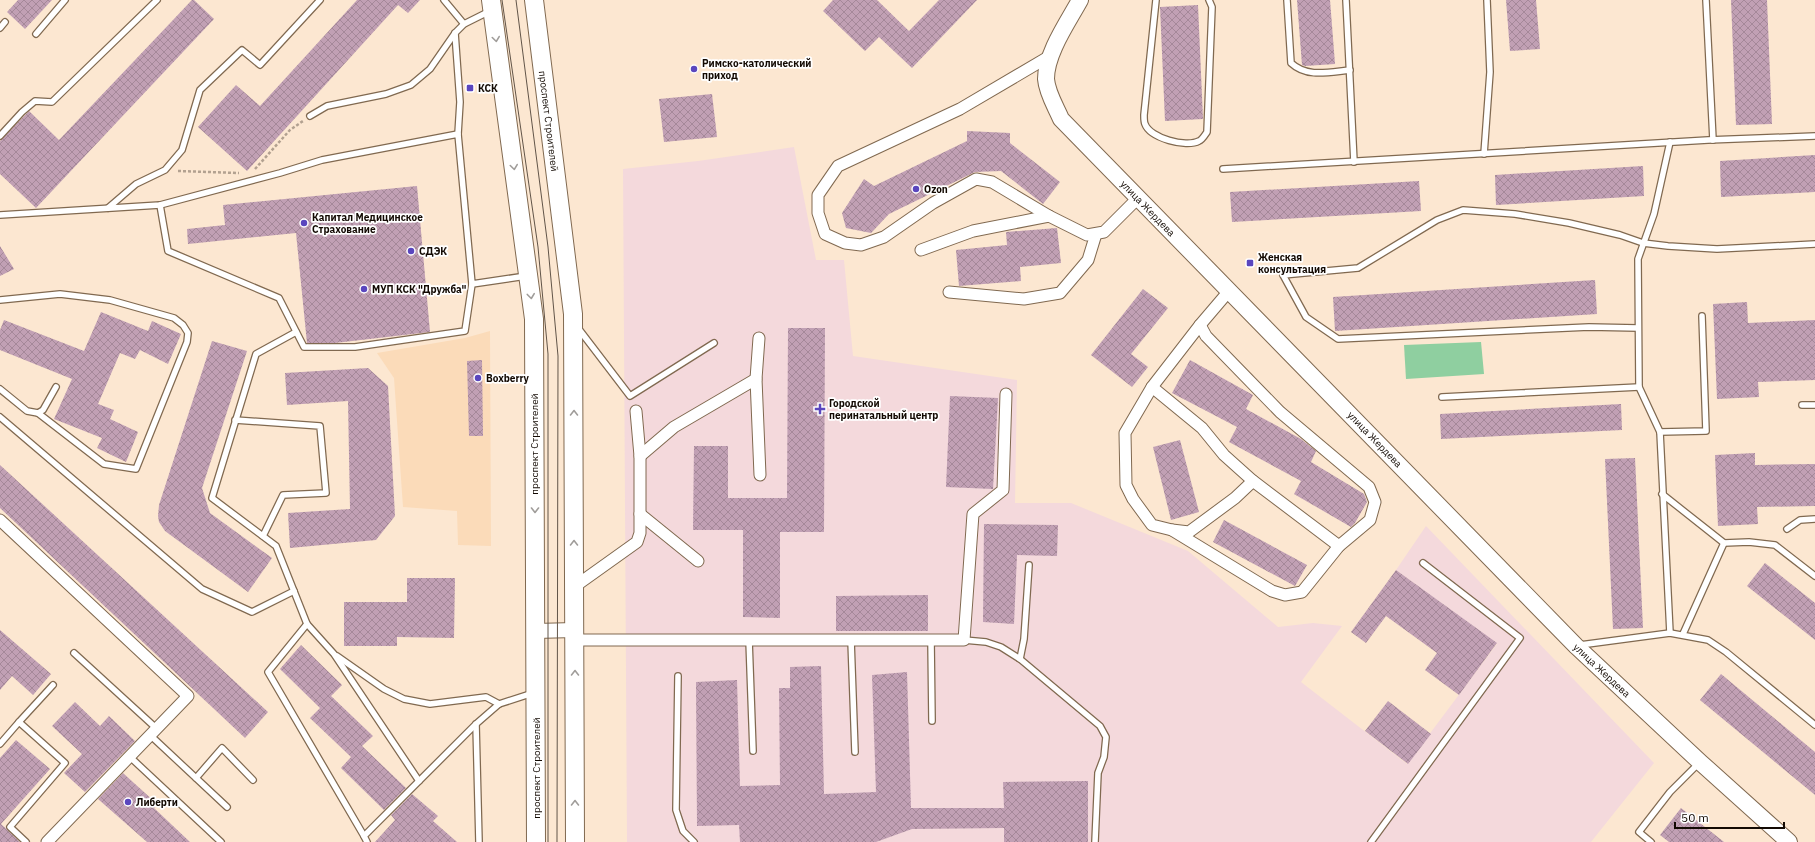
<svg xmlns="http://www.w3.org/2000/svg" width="1815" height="842" font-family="'IBM Plex Sans',sans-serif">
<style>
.built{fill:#fbdbb9}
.medical{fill:#f4d9dc}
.park{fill:#8fcfa0}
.building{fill:url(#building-cross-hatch)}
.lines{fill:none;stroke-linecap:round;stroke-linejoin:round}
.service-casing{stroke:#806950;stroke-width:8}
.minor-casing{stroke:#806950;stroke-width:13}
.tertiary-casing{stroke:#806950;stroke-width:16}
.secondary-casing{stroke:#806950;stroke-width:18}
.primary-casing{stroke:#806950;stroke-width:20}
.path{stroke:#b2a190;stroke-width:2.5;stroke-dasharray:3 2;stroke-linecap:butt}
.service{stroke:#fff;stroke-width:5.5}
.minor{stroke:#fff;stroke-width:11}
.tertiary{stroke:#fff;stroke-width:14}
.secondary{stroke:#fff;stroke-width:16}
.primary{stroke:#fff;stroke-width:18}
.tram{stroke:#615448;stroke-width:1}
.oneway{stroke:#a09d9a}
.poi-dot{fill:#5a46be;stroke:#fff;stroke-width:1.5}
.labels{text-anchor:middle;stroke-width:3.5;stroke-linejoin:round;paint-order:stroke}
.poi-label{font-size:10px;font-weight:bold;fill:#120902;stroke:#fff;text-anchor:start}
.street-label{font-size:10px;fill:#120902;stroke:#fff}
</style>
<defs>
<pattern id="building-cross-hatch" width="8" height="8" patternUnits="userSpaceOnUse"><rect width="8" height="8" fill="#c1a0b4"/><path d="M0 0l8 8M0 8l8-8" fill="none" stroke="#a58899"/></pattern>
</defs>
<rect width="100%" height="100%" fill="#fce7d1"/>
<polygon class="built" points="490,331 491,546 458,545 457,511 403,507 394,378 377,353 465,338"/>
<polygon class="medical" points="794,147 816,260 844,260 853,356 1017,380 1015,503 1071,503 1188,551 1278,627 1313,623 1342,626 1301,682 1407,764 1497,644 1396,570 1426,526 1654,763 1591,842 627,842 623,169 698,161"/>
<polygon class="park" points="1481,342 1484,374 1406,379 1404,345"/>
<g class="building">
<polygon points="18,0 52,0 25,29 7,12"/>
<polygon points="192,0 194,0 214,19 36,208 0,174 0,141 29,111 59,140"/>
<polygon points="357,0 420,0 408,13 398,5 247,171 198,127 236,85 260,106"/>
<polygon points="833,0 877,0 909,31 939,0 977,0 912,68 879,37 865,51 823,11"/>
<polygon points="1297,0 1330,0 1335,64 1305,66 1302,65"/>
<polygon points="1506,0 1536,0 1540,49 1510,51"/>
<polygon points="1731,0 1767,0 1772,124 1736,125"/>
<polygon points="1198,5 1203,119 1165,121 1160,7"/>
<polygon points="712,94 717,137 664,142 659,99"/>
<polygon points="967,131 1010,133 1010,143 1060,182 1043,204 1001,171 975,172 889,214 871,233 846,228 842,213 864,179 874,186 967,141"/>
<polygon points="1815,155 1815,192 1721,197 1720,161"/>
<polygon points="1643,166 1644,196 1496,205 1495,175"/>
<polygon points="1419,181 1421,211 1232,222 1230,192"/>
<polygon points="417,186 430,332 335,343 307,343 296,233 188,244 187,229 225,225 223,205"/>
<polygon points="1057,228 1061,263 1020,267 1021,281 959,286 956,250 1007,245 1006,232"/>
<polygon points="0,246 14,269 0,276"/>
<polygon points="1595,280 1597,314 1335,331 1333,297"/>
<polygon points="1143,289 1168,308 1131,354 1148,367 1132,387 1091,355"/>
<polygon points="1747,302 1748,323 1815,320 1815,380 1758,382 1759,397 1717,399 1713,304"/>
<polygon points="101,312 148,331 152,321 181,334 168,364 140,350 135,359 120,353 98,404 114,410 110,419 138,432 126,462 97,448 102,438 54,419 72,379 0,350 0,330 4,320 84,351"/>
<polygon points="788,328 825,328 824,532 780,532 780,618 743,617 743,530 693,530 694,446 728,446 728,498 787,498"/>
<polygon points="212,341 247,351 202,488 210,513 272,558 248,592 165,531 159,522 158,516 159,505"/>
<polygon points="482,360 483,436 469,436 467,361"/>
<polygon points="1190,360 1253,395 1246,409 1301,439 1316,451 1311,462 1364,494 1367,502 1355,523 1351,527 1294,494 1301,481 1229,442 1237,427 1172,393"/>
<polygon points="368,368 388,386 395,516 376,540 290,548 288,513 350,509 348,401 287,405 285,373"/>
<polygon points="950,396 998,398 993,489 946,487"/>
<polygon points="1621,404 1622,430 1441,439 1440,414"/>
<polygon points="1180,440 1199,512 1171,520 1153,447"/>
<polygon points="1755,453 1755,465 1815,464 1815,506 1757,507 1758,524 1718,526 1715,455"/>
<polygon points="1635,458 1643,628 1613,629 1605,459"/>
<polygon points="0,465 268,712 245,738 0,508"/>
<polygon points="1224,520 1307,565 1295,586 1213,542"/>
<polygon points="984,524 1058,525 1057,556 1017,555 1014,624 983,622"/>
<polygon points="1765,563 1815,603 1815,640 1747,586"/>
<polygon points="1396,570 1497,643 1459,695 1425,670 1437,653 1386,616 1366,643 1351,632"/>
<polygon points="407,578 455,578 454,638 397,637 397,646 344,646 344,602 407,602"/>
<polygon points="928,595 928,631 836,631 836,596"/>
<polygon points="0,630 51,674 33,695 12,676 0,690"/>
<polygon points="301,645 342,685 331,696 373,736 362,746 406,788 384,810 341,768 351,757 310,718 320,708 280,669"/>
<polygon points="821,666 824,794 876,792 872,675 907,672 911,808 1004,808 1003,782 1088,781 1088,842 1004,842 1004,828 912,829 876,842 740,842 739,825 697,826 696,682 737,680 740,786 780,785 779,688 790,688 790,667"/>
<polygon points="1721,674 1815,752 1815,795 1700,700"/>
<polygon points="1388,701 1431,734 1408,764 1365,731"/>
<polygon points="75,702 100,726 109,716 135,741 85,792 64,773 82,754 52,726"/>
<polygon points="16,740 50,769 1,824 20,842 0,842 0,758"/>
<polygon points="123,773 157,804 154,808 190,842 147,842 98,799"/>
<polygon points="412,794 438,816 433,821 457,842 375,842 395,820 391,815"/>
<polygon points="1681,808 1724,842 1669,842 1660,835"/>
</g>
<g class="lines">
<defs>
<g id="service">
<polyline points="444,0 464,24"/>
<path d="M1156 0 1144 115C1144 118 1144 122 1145 124 1150 138 1186 148 1199 141 1202 140 1205 135 1207 132L1212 7 1209 0"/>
<path d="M1287 0 1291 63C1307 78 1329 72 1350 70"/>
<polyline points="1346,0 1354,162"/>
<polyline points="1706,0 1713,140"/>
<polyline points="0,28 5,22"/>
<polyline points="455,33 460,102 458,134"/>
<polyline points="36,34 65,0"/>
<polyline points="310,116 327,106 386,94 411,85 430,69 455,33 464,24 490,11"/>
<polyline points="0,136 22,112 35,101 52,102 157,0"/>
<polyline points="1484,154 1490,72 1487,0"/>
<polyline points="1223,169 1708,140 1815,136"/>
<polyline points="160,205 168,251 279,298 304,347 355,347 465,331 472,284"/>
<polyline points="108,208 136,184 165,170 182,150 200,90 242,50 260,65 320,0"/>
<polyline points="0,215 160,205 280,173 322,160 458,134 472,284 526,276"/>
<polyline points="0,300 60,294 110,300 174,318 183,325 188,333 187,342 136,469 104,464 38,413"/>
<polyline points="578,328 630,396 714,343"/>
<polyline points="1638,328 1589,327 1338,339 1306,317 1283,275 1358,268 1437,220 1463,210 1515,214 1569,223 1620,235 1643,243 1668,246 1717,249 1815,244"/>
<polyline points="296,332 256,354 212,498 276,546 307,624"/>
<polyline points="0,389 27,411 38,413 43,410 56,387"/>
<polyline points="1442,397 1639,387"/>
<polyline points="1802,405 1815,405"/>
<polyline points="0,417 202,589 252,612 294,591"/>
<polyline points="235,420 320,426 326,493 283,495 263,536"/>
<polyline points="1660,432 1706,431 1702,316"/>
<polyline points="1662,494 1724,543 1749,542 1775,545 1815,576"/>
<polyline points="1787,529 1800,520 1815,519"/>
<polyline points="1670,633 1660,432 1639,387 1638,259 1654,214 1670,142"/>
<polyline points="1683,634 1724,543"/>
<polyline points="749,640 753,751"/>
<polyline points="851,640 855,752"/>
<polyline points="931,640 932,721"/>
<polyline points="964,640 986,642 1001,647 1020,659 1100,726 1106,737 1104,757 1098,773 1095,842"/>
<polyline points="1580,645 1670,633 1708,640 1726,652 1815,725"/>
<polyline points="74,653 156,728"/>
<polyline points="337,656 384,689 404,699 430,704 486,697 499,704"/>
<polyline points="1020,659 1024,639 1029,565"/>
<polyline points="678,676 676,810 683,831 694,842"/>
<polyline points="19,722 53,685"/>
<polyline points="476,724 479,842"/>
<polyline points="150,735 227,807"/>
<polyline points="0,744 19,722 65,763 10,827 26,842"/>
<polyline points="129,756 221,842"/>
<polyline points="196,778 222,748 253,780"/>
<polyline points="364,836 268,672 307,624 334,654 419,781"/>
<polyline points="367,842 364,836 476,724 499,704 533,693"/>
<polyline points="1371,842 1520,638 1423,563"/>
<polyline points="1651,842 1639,832 1670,792 1699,763"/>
</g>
<g id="minor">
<polyline points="1050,56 960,109 838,166 818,195 818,213 825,234 845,243 861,245 884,237 933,203 976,179 992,182 1049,216 1087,235 1104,232 1138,198"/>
<polyline points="921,250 973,231 1049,216"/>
<polyline points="1229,291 1200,325 1152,387 1125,433 1126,485 1133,499 1152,525 1172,530 1189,532 1235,498 1253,481 1339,546"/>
<polyline points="949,292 1024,299 1060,293 1088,260 1096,234"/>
<polyline points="759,338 756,379 760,475"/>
<polyline points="1152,387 1202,428 1224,455 1253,481"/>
<polyline points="640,456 674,427 756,379"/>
<polyline points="640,514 698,561"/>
<polyline points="0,520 188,696 47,842"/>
<polyline points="1172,530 1272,591 1285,595 1302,592 1339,546 1370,520 1375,502 1369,487 1280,412 1206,336 1200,325"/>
<polyline points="574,587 637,542 640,533 640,456 636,411"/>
<polyline points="575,640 964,640 973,514 1003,490 1006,394"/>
</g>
<polyline id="tertiary" points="535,631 575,630"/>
<path id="secondary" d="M1080 0C1068 22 1046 53 1046 79 1047 93 1056 107 1061 119L1576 646 1700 762 1789 842"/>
<g id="primary">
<polyline points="491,0 534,319 536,842"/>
<polyline points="534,0 573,314 575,842"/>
</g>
</defs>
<use href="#service" class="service-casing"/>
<use href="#minor" class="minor-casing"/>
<use href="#tertiary" class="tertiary-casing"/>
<use href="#secondary" class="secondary-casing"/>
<use href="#primary" class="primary-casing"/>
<g class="path">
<polyline points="255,169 290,130 303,121"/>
<polyline points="178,171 239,173"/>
</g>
<use href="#service" class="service"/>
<use href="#minor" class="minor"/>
<use href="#tertiary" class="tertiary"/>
<use href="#secondary" class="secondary"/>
<use href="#primary" class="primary"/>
<g class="tram">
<polyline points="502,0 538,247 548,354 548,842"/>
<polyline points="516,0 548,247 558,356 557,842"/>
</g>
</g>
<defs><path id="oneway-chevron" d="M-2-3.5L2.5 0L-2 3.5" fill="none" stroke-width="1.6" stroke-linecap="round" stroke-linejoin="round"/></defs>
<g class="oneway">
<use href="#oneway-chevron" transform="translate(496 39) rotate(82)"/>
<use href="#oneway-chevron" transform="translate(514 167) rotate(82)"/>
<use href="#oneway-chevron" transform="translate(531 296) rotate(83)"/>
<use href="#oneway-chevron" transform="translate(574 413) rotate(-90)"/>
<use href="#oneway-chevron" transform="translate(535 510) rotate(90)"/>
<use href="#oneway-chevron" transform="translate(574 543) rotate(-90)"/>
<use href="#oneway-chevron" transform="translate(575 673) rotate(-90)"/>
<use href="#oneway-chevron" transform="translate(575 803) rotate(-90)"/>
</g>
<g class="poi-dot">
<circle cx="694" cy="69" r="4"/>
<rect x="466" y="84" width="8" height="8" rx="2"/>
<circle cx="916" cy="189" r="4"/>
<circle cx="304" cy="223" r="4"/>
<circle cx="411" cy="251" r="4"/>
<rect x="1246" y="259" width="8" height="8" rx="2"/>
<circle cx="364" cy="289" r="4"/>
<circle cx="478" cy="378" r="4"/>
<path d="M818 403h4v4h4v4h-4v4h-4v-4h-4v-4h4z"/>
<circle cx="128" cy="802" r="4"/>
</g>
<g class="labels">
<g class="poi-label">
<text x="702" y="67">Римско-католический<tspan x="702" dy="12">приход</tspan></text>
<text x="478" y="92">КСК</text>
<text x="924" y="193">Ozon</text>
<text x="312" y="221">Капитал Медицинское<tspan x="312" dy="12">Страхование</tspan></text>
<text x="419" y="255">СДЭК</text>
<text x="1258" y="261">Женская<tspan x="1258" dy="12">консультация</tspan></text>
<text x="372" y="293">МУП КСК "Дружба"</text>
<text x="486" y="382">Boxberry</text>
<text x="829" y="407">Городской<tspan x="829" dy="12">перинатальный центр</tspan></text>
<text x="136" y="806">Либерти</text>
</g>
<g class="street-label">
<text transform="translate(549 121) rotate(83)" y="4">проспект Строителей</text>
<text transform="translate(1148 208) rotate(46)" y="4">улица Жердева</text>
<text transform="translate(1375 439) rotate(46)" y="4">улица Жердева</text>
<text transform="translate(534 444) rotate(-90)" y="4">проспект Строителей</text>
<text transform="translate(1602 670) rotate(43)" y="4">улица Жердева</text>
<text transform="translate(536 768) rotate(-90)" y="4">проспект Строителей</text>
</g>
</g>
<path d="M1675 822v6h109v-6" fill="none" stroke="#120902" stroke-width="2"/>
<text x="1681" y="822" font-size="12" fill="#120902" stroke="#ffffff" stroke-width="3" paint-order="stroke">50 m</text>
</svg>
